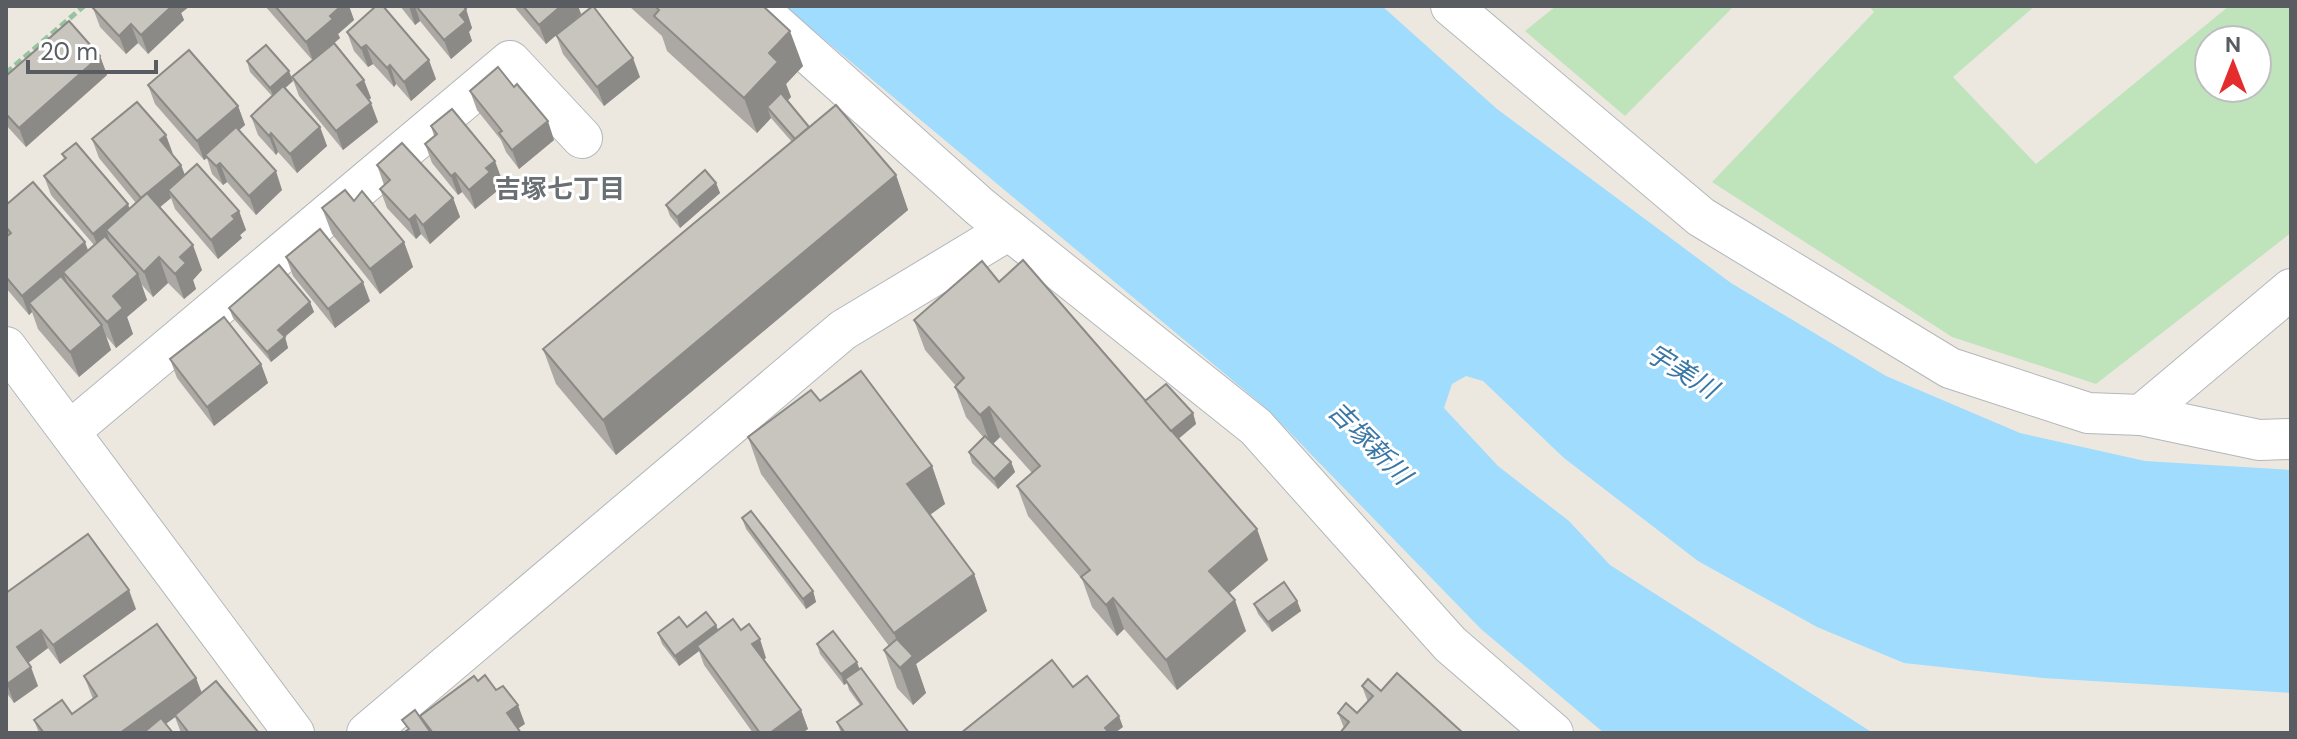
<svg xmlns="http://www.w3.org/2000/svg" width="2297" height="739" font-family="'DM Sans','Noto Sans JP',sans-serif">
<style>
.green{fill:#bfe4bc;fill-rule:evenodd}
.water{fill:#9fdcfd}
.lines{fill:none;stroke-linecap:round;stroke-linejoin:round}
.minor-casing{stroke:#b3b7bb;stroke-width:42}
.path{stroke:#96c49f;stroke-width:5;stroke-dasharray:8 4;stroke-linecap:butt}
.minor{stroke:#fff;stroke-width:40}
.wall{fill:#aca9a4}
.shaded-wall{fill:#8c8a86}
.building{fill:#c8c5bf;stroke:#8c8a86;stroke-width:2}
.labels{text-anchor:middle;stroke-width:6;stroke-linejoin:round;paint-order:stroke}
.neighbourhood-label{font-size:26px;font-weight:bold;fill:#6a6f73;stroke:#fff}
.water-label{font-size:26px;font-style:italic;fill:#3b77a5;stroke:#fff}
</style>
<rect width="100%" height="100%" fill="#ece8e0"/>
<g class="green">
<polygon points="1556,6 1734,6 1625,116 1525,31"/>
<path d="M1869 6H2035L1953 77 2036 164 2229 6H2291V233L2096 384 1952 337 1712 182 1874 12ZM2209 40H2257V88H2209Z"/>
</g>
<polygon class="water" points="784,6 1382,6 1497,109 1731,283 1886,376 2020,433 2145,461 2291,470 2291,693 2043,678 1904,663 1817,627 1698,561 1564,458 1483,381 1466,376 1452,384 1444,408 1498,466 1569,521 1610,565 1873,733 1604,733 1481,629 1267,409"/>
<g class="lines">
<defs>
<g id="minor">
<polyline points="755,6 980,207 1256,427 1450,644 1553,733"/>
<polyline points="1451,6 1701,217 1950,368 2088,413 2141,415 2259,440 2291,439"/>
<polyline points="6,347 294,733"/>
<polyline points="2141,415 2291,289"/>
<polyline points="70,431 510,61 582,138"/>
<polyline points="367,733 843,330 1009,230"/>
</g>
</defs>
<use href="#minor" class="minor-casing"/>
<polyline class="path" points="6,73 84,6"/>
<use href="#minor" class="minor"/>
</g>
<g class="wall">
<polygon points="95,6 190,6 181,13 184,20 148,54 138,43 126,54 100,27 93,8"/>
<polygon points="265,6 349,6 354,20 338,34 340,38 324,52 371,98 369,100 378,122 343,150 299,96 292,77 313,61"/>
<polygon points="400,6 465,6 472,28 469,32 472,41 451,59 420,21 415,25"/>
<polygon points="515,6 578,6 581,14 563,29 640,77 604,106 563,54 556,35 546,44 516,9"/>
<polygon points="629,6 763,6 803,66 786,84 791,97 787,101 809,127 896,175 908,210 616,455 556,384 543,349 792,142 771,118 757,133 667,51 662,36"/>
<polygon points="347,32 436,79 411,101 396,84 394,87 373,64 368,67 354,51"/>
<polygon points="100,56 107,75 26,147 6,125 6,76"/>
<polygon points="247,61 293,81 285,88 320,127 327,146 297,173 278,152 276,155 258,135 251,116 272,96 250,72"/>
<polygon points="148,85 238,106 245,125 239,130 282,190 256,215 227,182 223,185 212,174 207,158 204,160 155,104"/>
<polygon points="470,91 554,140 519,169 506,152 501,140 477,110"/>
<polygon points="431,126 502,180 495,185 497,191 475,209 462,192 458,195 432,163 425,144 434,136"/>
<polygon points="92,139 172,154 181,165 185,175 239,211 246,230 240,235 242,238 218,259 175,209 171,198 160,207 202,270 193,280 196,289 184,299 168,283 153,297 141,284 147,300 127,317 133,334 116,348 106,336 111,350 79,377 38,329 32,312 29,315 6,288 6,205 88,250 94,245 51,195 44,176 64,159 62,154 130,208 136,203 99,158"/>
<polygon points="377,165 453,198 460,217 430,244 421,234 416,239 387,208 380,189 384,185"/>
<polygon points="716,183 720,193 680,228 670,216 666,205"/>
<polygon points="354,201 404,242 413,267 380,294 332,234 322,208"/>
<polygon points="286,257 370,301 335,328 293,276"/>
<polygon points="999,282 1145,401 1193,413 1196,424 1178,439 1257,529 1268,560 1229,593 1246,631 1177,690 1124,629 1117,636 1092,607 1082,579 1028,516 1017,486 1032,473 1000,437 993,444 1011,462 1015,472 998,489 972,463 969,452 984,438 966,417 955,387 956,386 925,350 914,320"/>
<polygon points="310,302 314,312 285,337 288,348 271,362 233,318 229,308"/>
<polygon points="170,359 261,364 268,383 214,426 177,378"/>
<polygon points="820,401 932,466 945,504 930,515 974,574 987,611 916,664 926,693 913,705 897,688 884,650 889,646 761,474 748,437"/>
<polygon points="742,518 813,591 816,602 806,609 746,529"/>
<polygon points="6,593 136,609 60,664 48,648 28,663 38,686 14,703 6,692"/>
<polygon points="1297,601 1301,611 1272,632 1258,614 1254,604"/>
<polygon points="716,625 718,630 741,630 766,658 764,659 801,710 808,729 802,733 753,733 704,665 699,651 679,666 662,644 658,633 687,627"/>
<polygon points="817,644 860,669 909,733 841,733 837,722 860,705 849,690 847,683 844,685 820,654"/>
<polygon points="84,676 196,678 202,693 259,733 181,733 175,717 166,724 173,733 39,733 34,720 72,714 93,699"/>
<polygon points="1362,686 1381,691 1463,733 1344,728 1338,713 1357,713 1368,702"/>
</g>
<g class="shaded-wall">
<polygon points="172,6 190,6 181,13 184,20 148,54 141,35"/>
<polygon points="341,6 349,6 354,20 338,34 340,38 313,61 306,42 330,16"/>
<polygon points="409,6 415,6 420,21 415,25"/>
<polygon points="459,6 465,6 472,28 469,32 472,41 451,59 444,40 460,15"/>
<polygon points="561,6 578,6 581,14 546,44 539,25"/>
<polygon points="131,24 138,43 126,54 119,36"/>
<polygon points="790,31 803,66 786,84 791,97 774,115 767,107 771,118 757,133 744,98 769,53"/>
<polygon points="366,45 373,64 368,67 361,48"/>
<polygon points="100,56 107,75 26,147 19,128"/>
<polygon points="633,58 640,77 604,106 597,87"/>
<polygon points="429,60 436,79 411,101 404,82"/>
<polygon points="390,65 396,84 394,87 387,68"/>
<polygon points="289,71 293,81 274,98 270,88"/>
<polygon points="364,80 371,98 364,104 357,85"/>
<polygon points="371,103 378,122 343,150 336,131"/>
<polygon points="238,106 245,125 208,157 205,155 207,158 204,160 197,141"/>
<polygon points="548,121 554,140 519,169 512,150"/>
<polygon points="320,127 327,146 297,173 290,154"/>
<polygon points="271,133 278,152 276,155 269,136"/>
<polygon points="166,135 173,154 160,140"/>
<polygon points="495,161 502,180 495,185 497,191 475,209 469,190 486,168"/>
<polygon points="220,163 227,182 223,185 216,166"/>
<polygon points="181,165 188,184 168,190 171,198 148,217 141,198"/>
<polygon points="276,171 282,190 256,215 249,196"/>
<polygon points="455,173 462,192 458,195 451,176"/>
<polygon points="896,175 908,210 616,455 603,420"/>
<polygon points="716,183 720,193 680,228 677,217"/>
<polygon points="453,198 460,217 430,244 423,225"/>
<polygon points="128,204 135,223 106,230 111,244 100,252 93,234"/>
<polygon points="239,211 246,230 240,235 242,238 218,259 211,240"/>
<polygon points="415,215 421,234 416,239 409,220"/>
<polygon points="85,242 92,261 63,272 67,282 29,303 32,312 29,315 22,296"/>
<polygon points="404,242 413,267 380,294 370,269"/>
<polygon points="193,245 202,270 193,280 196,289 184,299 175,274 180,257"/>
<polygon points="159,257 168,283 153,297 144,272"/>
<polygon points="138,274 147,300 127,317 133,334 116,348 107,322 113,296"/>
<polygon points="363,282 370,301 335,328 328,309"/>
<polygon points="310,302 314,312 283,338 285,337 288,348 271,362 267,352 278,330"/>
<polygon points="102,325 111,350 79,377 70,352"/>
<polygon points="261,364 268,383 214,426 207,407"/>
<polygon points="989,407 1000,437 991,446 980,415"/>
<polygon points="1193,413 1196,424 1170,446 1166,436"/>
<polygon points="1011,462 1015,472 998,489 994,479"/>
<polygon points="932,466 945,504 921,521 907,484"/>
<polygon points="1257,529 1268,560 1220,601 1209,571"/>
<polygon points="974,574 987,611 916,664 926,693 913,705 900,668 905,663 894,633"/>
<polygon points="129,590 136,609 60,664 53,645"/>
<polygon points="813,591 816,602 806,609 803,599"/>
<polygon points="1113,598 1124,629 1117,636 1106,605"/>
<polygon points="1235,600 1246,631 1177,690 1166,660"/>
<polygon points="1297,601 1301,611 1272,632 1268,622"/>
<polygon points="716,625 720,635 697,646 699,651 679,666 675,656"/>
<polygon points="41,630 48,648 24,666 17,647"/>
<polygon points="760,639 766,658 759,663 752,644"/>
<polygon points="857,662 861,673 845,679 847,683 844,685 841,674"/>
<polygon points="31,667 38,686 14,703 7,684"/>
<polygon points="196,678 203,697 153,733 120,733"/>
<polygon points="518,705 525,724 513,732 507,713"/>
<polygon points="801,710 808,729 802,733 770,733"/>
<polygon points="1119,716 1123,727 1115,733 1107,733 1105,728"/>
</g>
<g class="building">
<polygon points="95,6 172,6 141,35 131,24 119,36 93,8"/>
<polygon points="275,6 341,6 330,16 333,19 306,42"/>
<polygon points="376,6 383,6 429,60 404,82 390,65 387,68 366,45 361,48 347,32"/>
<polygon points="416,6 463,6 466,9 460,15 466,22 444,40"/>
<polygon points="523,6 561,6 539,25"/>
<polygon points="593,6 633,58 597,87 556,35"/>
<polygon points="655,6 763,6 790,31 769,53 778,62 744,98 654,16 659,10"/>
<polygon points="69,21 100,56 19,128 6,114 6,76"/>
<polygon points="334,43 364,80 357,85 371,103 336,131 292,77"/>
<polygon points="266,45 289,71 270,88 247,61"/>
<polygon points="189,50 238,106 197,141 148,85"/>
<polygon points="498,67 514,87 517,84 548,121 512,150 499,133 502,131 470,91"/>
<polygon points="283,86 320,127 290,154 271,133 269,136 251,116"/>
<polygon points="781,93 809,127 795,139 767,107"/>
<polygon points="137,102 166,135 160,140 181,165 141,198 92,139"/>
<polygon points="836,105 896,175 603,420 543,349"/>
<polygon points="452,109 495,161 486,168 490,172 469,190 455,173 451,176 425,144 437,134 431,126"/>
<polygon points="236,127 276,171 249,196 220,163 216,166 205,155"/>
<polygon points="76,143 128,204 93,234 44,176 66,158 62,154"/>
<polygon points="402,143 453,198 423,225 415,215 409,220 380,189 390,180 377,165"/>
<polygon points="197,164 239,211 232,216 235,219 211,240 168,190"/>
<polygon points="705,170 716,183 677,217 666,205"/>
<polygon points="33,182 85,242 22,296 6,277 6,237 11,233 6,227 6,205"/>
<polygon points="345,190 354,201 362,191 404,242 370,269 322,208"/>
<polygon points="147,193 193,245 180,257 186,263 175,274 159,257 144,272 106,230"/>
<polygon points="320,229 363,282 328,309 286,257"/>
<polygon points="105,236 138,274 113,296 123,308 107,322 63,272"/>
<polygon points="1023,260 1257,529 1209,571 1235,600 1166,660 1113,598 1106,605 1081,577 1090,570 1017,486 1040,466 989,407 980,415 955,387 964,378 914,320 982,261 999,282"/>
<polygon points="279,265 310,302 278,330 285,337 267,352 229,308"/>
<polygon points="61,276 102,325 70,352 29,303"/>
<polygon points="224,317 261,364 207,407 170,359"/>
<polygon points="861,371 932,466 907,484 974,574 894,633 748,437 811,390 820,401"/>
<polygon points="1166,384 1193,413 1171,431 1145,401"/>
<polygon points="985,436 1011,462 994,479 969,452"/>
<polygon points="751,511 813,591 803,599 742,518"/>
<polygon points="88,534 129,590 53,645 41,630 17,647 31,667 7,684 6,683 6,593"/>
<polygon points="1284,582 1297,601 1268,622 1254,604"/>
<polygon points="706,612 716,625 675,656 658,633 679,617 687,627"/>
<polygon points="733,619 741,630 749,624 760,639 752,644 801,710 770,733 760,733 697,646"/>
<polygon points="157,624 196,678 120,733 44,733 34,720 62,700 72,714 97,696 84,676"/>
<polygon points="833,631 857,662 841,674 817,644"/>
<polygon points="897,639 913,656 900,668 884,650"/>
<polygon points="1052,660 1073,687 1087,676 1119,716 1105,728 1109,733 961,733"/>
<polygon points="861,668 909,733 845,733 837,722 862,704 845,679"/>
<polygon points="1397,673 1463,733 1340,733 1349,722 1338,713 1346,703 1357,713 1373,696 1362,686 1368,679 1381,691"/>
<polygon points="485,675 496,690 503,686 518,705 507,713 521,733 433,733 420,716 474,676 478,681"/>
<polygon points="216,681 259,733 189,733 175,715"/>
<polygon points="415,710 431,733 403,733 409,729 402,720"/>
<polygon points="161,718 173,733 143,733"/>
</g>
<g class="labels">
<g class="neighbourhood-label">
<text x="560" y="198">吉塚七丁目</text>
</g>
<g class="water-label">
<text transform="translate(1682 371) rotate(32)" y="9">宇美川</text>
<text transform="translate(1370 443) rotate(45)" y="9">吉塚新川</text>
</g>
</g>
<rect width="2297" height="739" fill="none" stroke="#595d61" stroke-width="16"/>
<g transform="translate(2233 64)"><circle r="38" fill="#ffffff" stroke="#bdbec0" stroke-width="2"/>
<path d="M0-6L14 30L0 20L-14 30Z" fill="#e52c2d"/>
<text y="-12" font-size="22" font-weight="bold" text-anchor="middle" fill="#595d61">N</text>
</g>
<path d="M28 60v12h128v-12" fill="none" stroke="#595d61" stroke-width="4"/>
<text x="40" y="60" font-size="24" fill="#595d61" stroke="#ffffff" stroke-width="6" paint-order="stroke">20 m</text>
</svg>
